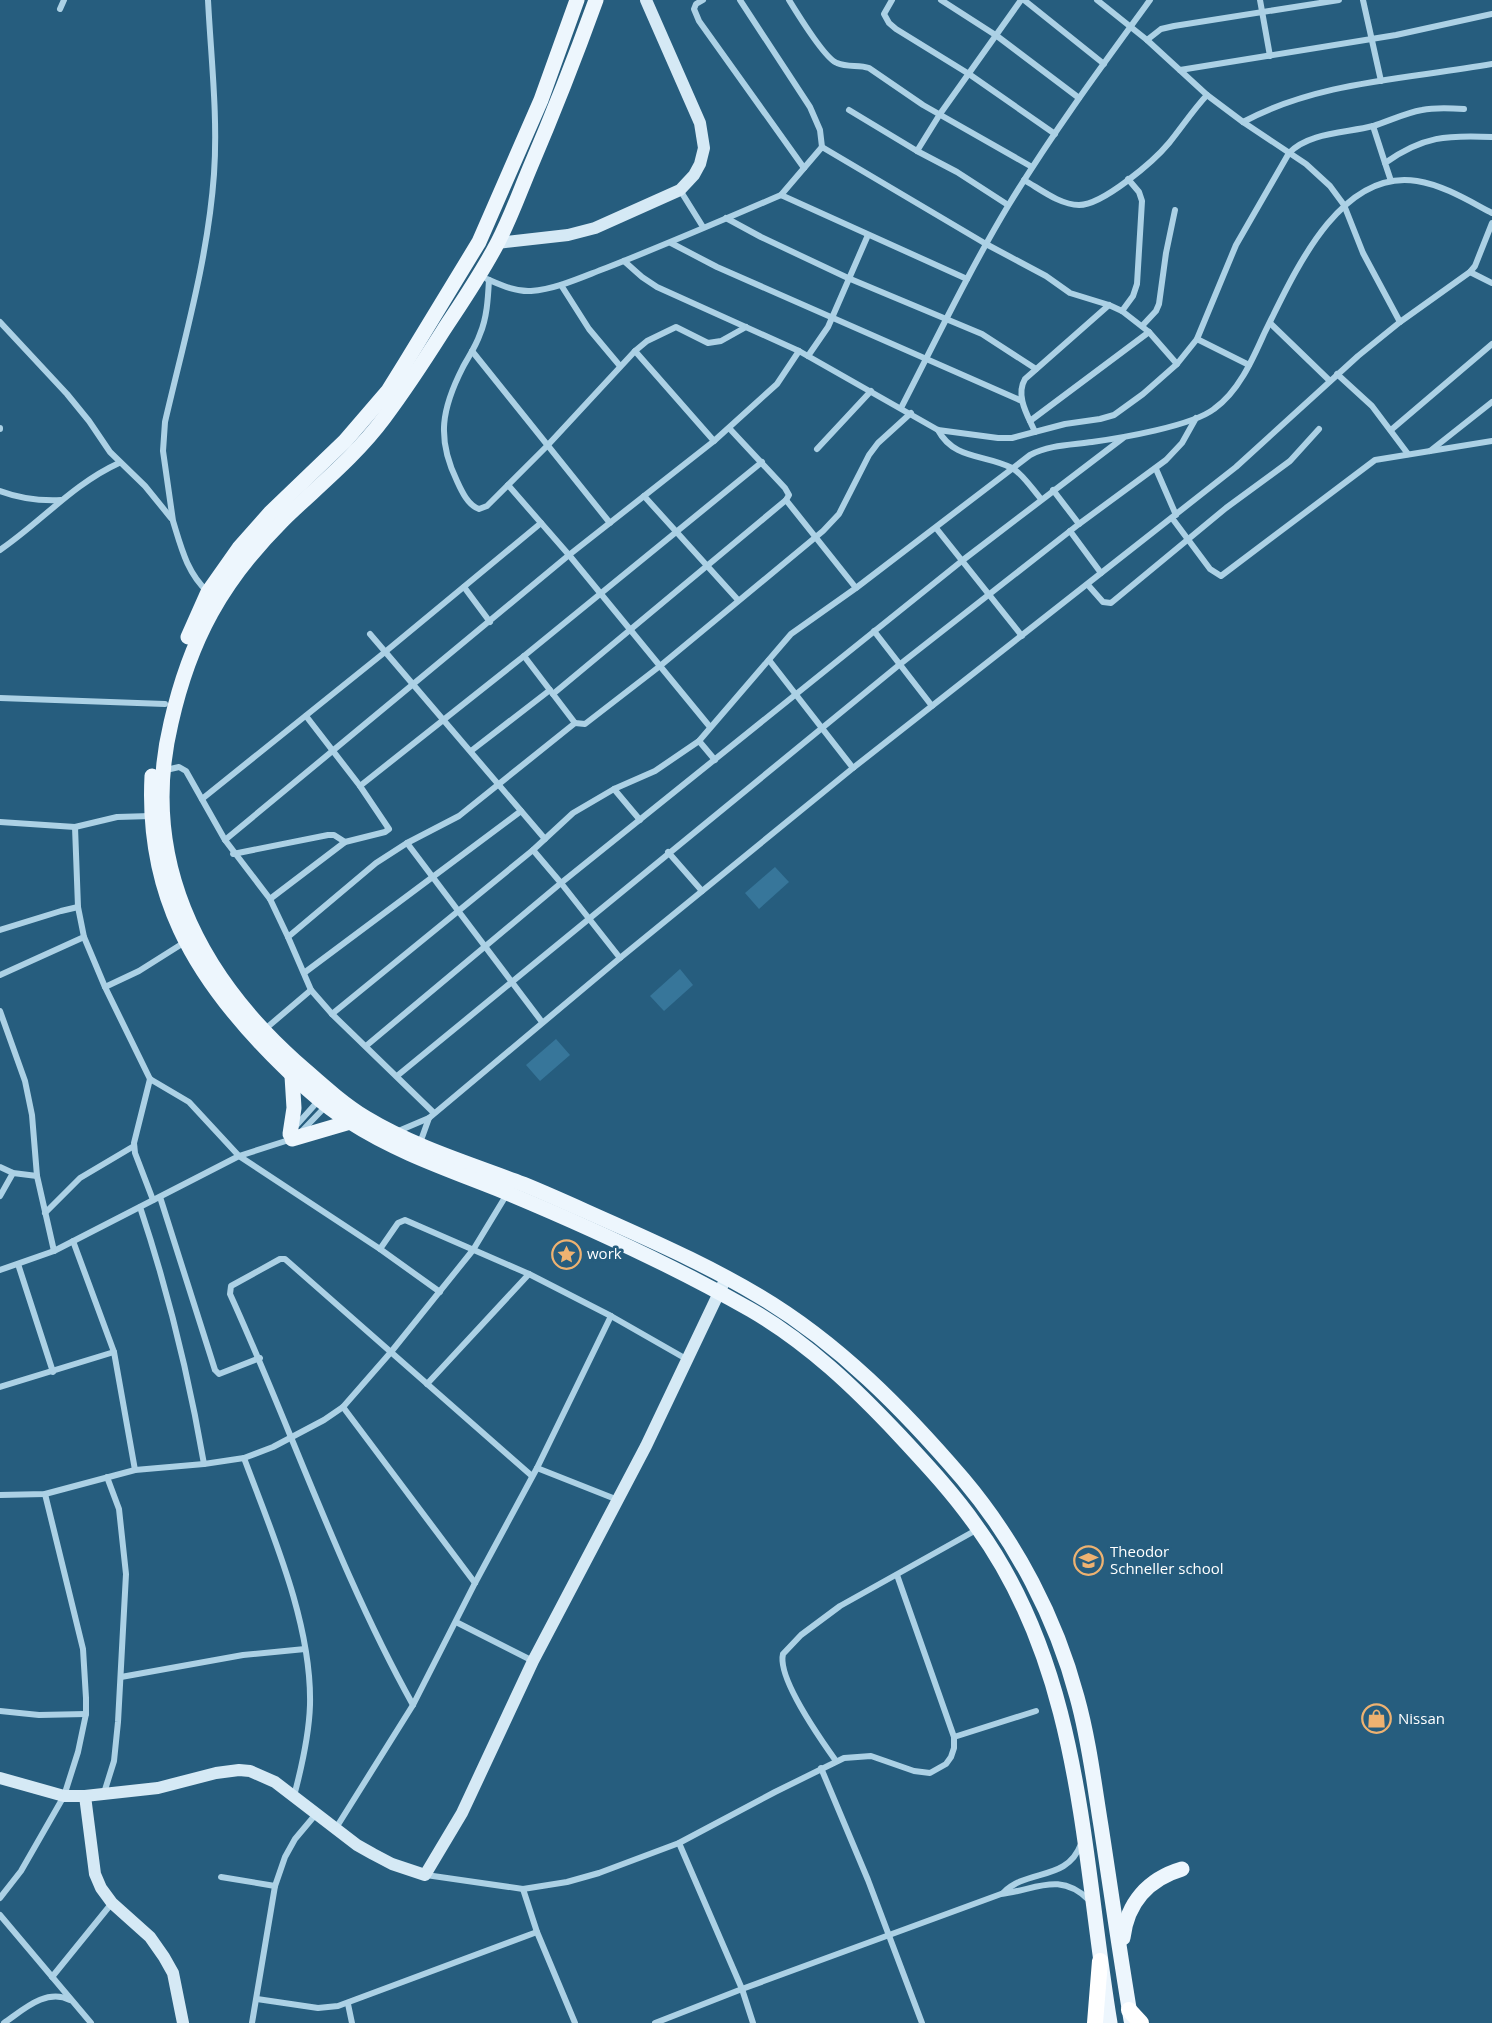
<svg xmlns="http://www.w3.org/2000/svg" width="1492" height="2023" font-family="'Open Sans',sans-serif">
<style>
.green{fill:#37769a}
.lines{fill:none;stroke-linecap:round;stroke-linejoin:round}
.street{stroke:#acd1e5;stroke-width:6}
.secondary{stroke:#d5e9f5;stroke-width:12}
.primary{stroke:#edf6fd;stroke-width:15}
.highway{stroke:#fff;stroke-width:16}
.labels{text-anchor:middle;stroke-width:5;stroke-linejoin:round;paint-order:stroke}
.poi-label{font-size:15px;fill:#fff;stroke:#265d7e;text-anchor:start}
</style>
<rect width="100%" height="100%" fill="#265d7e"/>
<g class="green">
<polygon points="775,867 789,882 759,909 745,893"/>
<polygon points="680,969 693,985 664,1011 650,996"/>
<polygon points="556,1039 570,1055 540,1081 526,1065"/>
</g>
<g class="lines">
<g class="street">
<polyline points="703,0 696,4 694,9 699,21 804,168"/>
<polyline points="740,0 810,107 820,130 822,147"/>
<path d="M789 0C797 13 825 59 837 63 848 68 859 64 869 68L923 105 1032 167"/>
<polyline points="892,0 884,14 889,23 896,29 969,74 1055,134"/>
<polyline points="941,0 997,36 1079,98"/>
<polyline points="1024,0 1104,64"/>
<polyline points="1097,0 1147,40 1207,95 1243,122 1306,164 1330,186 1344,205 1363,253 1400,322"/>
<polyline points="1260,0 1270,56"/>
<polyline points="1363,0 1381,81"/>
<polyline points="60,9 64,0"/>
<polyline points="1147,40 1161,29 1174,26 1339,0"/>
<polyline points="1180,70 1396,35 1492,14"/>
<polyline points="849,110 917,151 957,172 1008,205"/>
<path d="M1243 122C1319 81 1408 79 1492 64"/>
<polyline points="1373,126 1385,163"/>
<polyline points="917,151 940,114 1021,0"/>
<path d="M1024 180C1040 189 1060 205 1079 205 1103 205 1154 161 1169 143 1182 127 1193 110 1207 95"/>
<path d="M1391 181 1385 163C1423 136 1447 135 1492 137"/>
<polyline points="680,190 703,227"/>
<polyline points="781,195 822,147 986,244 1046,276 1070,293 1109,305 1122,311 1149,332 1177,364"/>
<polyline points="726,218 761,237 848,278 982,334 1036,369"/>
<polyline points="671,243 717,267 1022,401"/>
<path d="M624 261 642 277 657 287 799 351 938 430 998 438H1012L1065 424 1100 419 1114 415 1143 394 1177 364 1197 339 1236 245 1289 153C1309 132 1347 133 1373 126 1389 121 1405 113 1422 110 1436 107 1450 108 1464 109"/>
<polyline points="1470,272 1492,283"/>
<path d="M487 279C501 285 516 292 531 291 557 289 582 277 606 268 665 245 723 220 781 195L967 279"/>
<path d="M489 280C488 298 487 318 480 334 476 346 469 356 463 367 442 408 436 438 457 481 462 492 468 505 479 509L487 506 547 446 635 351 647 341 676 327 708 343 721 341 746 327"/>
<polyline points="561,285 589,329 620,366"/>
<polyline points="1122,311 1133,296 1137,284 1142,201 1139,192 1128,179"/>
<polyline points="0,322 67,394 89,421 110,452 145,486 171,518"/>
<polyline points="1270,323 1330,381"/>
<polyline points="1142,326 1156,311 1159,304 1166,253 1175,210"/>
<polyline points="1197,339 1249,365"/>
<polyline points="472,351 610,523"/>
<polyline points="635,351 714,441"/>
<polyline points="808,356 828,327 868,235"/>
<polyline points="1337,374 1372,406 1408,454"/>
<path d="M901 408C936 340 969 271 1008 206 1051 135 1101 67 1150 0"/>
<polyline points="1030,421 1149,332"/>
<polyline points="0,428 0,429"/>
<polyline points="729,428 785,488 789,495 786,500"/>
<path d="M938 430C954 460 985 454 1012 468 1022 473 1033 490 1041 499"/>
<polyline points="1391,430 1492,344"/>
<path d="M1035 432C1028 416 1015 396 1025 379L1109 305"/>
<polyline points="817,449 871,391"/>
<polyline points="1430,451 1492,402"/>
<polyline points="1156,469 1176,515"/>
<polyline points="508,485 569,555 710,727"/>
<polyline points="1053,490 1079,524"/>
<path d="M0 491C21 499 39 501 61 500"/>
<polyline points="644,496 738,600"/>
<polyline points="1172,518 1210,569 1221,576 1375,460 1492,441"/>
<polyline points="936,528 1022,636"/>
<polyline points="1070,531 1101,573"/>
<path d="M0 550C41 522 73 484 119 463"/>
<polyline points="1088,585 1103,602 1111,603 1226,508 1290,461 1319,429"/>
<polyline points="464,587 490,622"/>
<path d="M208 592C187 573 181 547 173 521L163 451 165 422C184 340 208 259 214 174 218 117 211 58 208 0"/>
<polyline points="874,631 932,706"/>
<polyline points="370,634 545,839"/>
<polyline points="524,656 575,723 585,724 660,666 823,531 839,514 869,455 878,443 911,413"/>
<polyline points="769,660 853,768"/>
<polyline points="553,694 786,500 856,588"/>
<polyline points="0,698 165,704"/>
<polyline points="699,741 715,760"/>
<polyline points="471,751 550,690"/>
<polyline points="166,770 179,767 186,771 225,840 569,555 714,441 777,384 799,351"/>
<polyline points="360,786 524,656 762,462"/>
<polyline points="614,789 640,820"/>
<polyline points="202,799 385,652 541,523"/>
<polyline points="0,822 75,827 117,817 151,816"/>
<polyline points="75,827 78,907 84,937 105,987 150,1079 189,1102 239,1156 380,1249 440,1292"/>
<polyline points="225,840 270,899 288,937"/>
<polyline points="407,843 542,1022"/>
<polyline points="533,850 561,883 620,958"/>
<polyline points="668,852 702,891"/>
<polyline points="233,854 328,835 334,835 345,842"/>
<polyline points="270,899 345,842 385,832 389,829 360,786 306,716"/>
<polyline points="0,930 61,911 78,907"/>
<polyline points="304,973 521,811"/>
<polyline points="0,975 84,937"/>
<polyline points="105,987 139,971 185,942"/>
<polyline points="311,990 288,937 376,863 407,843 459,816 575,723"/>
<polyline points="0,1011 25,1081 32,1115 37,1176 54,1251"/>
<path d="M332 1014 533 850 573 813 614 789 655 771 699 741 791 634 856 588 1030 455C1049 445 1071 445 1092 442 1121 438 1192 426 1214 409 1238 392 1252 361 1264 334 1292 278 1338 168 1417 181 1443 185 1469 201 1492 213"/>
<polyline points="264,1030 311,990 332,1014 434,1113"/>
<polyline points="366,1046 561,883 963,560 1123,438"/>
<polyline points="397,1076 899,665 1079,524 1166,460 1182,443 1196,418"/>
<polyline points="150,1079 134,1143 135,1153 153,1200"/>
<polyline points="294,1128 319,1100"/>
<polyline points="396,1132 429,1118 620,958 853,768 1236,467 1358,356 1400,322 1470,272 1475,266 1492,223"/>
<polyline points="300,1133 326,1106"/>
<polyline points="420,1143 429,1118"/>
<polyline points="0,1167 13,1173 37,1176"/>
<polyline points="0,1196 13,1173"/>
<polyline points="160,1197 215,1370 219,1374 260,1358"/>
<path d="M140 1207C168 1291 189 1377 204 1464"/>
<polyline points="45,1213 80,1178 134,1146"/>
<polyline points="73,1241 114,1352 135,1470"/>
<polyline points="380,1249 398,1223 405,1220 529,1274 611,1316 688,1360"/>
<polyline points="18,1264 53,1372"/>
<polyline points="0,1270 54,1251 239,1156 292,1139"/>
<polyline points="427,1384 529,1274"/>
<polyline points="0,1387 114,1352"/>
<polyline points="343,1407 475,1583"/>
<path d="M244 1458C272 1533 312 1624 310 1705 309 1736 302 1766 294 1796"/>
<polyline points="537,1468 618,1500"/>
<polyline points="0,1495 45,1494 135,1470 204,1464 244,1458 273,1447 324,1420 343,1407 391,1352 473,1250 507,1194"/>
<polyline points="456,1622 533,1661"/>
<polyline points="121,1677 243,1655 305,1649"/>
<path d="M413 1705C340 1574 292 1430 230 1294L231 1286 280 1259H285L532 1476"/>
<polyline points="0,1711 39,1715 86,1714"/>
<polyline points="954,1737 1036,1711"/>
<path d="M836 1761C821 1740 777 1678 783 1654L801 1635 840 1606 978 1529"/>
<polyline points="821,1768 868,1880 922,2023"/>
<polyline points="104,1793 114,1761 118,1722 126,1574 119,1509 107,1477"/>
<polyline points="336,1828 413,1705 475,1583 537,1468 611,1316"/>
<polyline points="679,1843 742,1989 753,2023"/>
<polyline points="426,1875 523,1889 567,1882 599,1873 679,1843 775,1792 844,1758 871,1756 914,1771 930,1773 946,1764 951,1757 954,1748 954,1737 897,1575"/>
<polyline points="221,1877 275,1886"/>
<polyline points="523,1889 537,1932 575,2023"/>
<path d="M1003 1893C1027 1868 1067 1882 1081 1844"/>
<polyline points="0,1898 21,1871 64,1796 78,1752 86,1714 86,1698 83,1649 45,1494"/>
<polyline points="0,1915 91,2023"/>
<polyline points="52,1977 112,1903"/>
<polyline points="257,1999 318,2008 338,2006 537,1932"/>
<polyline points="348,2004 352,2023"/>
<path d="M4 2023C23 2010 46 1988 70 2000"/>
<polyline points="252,2023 275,1886 285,1857 295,1839 316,1814"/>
<path d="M655 2023 742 1989 1001 1894C1036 1890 1059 1871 1089 1900"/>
</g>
<g class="secondary">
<polyline points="497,243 568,235 595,228 680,190 694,175 700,164 704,148 700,123 646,0"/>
<polyline points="0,1778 64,1796 85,1796 158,1788 216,1773 239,1770 250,1771 275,1782 357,1845 373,1854 392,1864 425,1875 462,1813 533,1661 646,1446 726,1278"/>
<polyline points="85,1796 95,1874 101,1888 112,1903 150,1937 164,1957 173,1973 183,2023"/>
</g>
<g class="primary">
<path d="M596 0C575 58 553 114 529 170 519 194 510 219 498 242 482 273 462 302 443 331 424 361 405 390 384 418 355 457 317 487 283 520 222 581 190 639 171 723 139 857 196 972 295 1061 318 1081 340 1102 366 1118 414 1147 470 1164 523 1184 555 1197 587 1212 619 1226 666 1247 714 1269 759 1296 838 1343 903 1409 963 1479 1016 1542 1056 1618 1077 1697 1089 1740 1094 1783 1101 1826 1111 1891 1120 1955 1131 2020"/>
<polyline points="188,637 208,592 239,548 270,513 345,441 388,391 406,362 479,242 541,100 577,0"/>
<path d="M152 776C146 893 193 975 273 1056 297 1080 321 1104 350 1122 398 1153 453 1171 505 1192 589 1227 672 1265 751 1310 808 1343 855 1388 900 1436 927 1465 954 1494 977 1527 1082 1672 1082 1853 1110 2023"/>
<polyline points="290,1134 294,1108 292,1076"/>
<polyline points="292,1139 350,1122"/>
<path d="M1123 1938C1127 1903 1148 1879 1182 1869"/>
</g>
<g class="highway">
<polyline points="1129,2010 1141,2023"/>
<polyline points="1095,2023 1100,1961"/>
</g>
</g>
<defs>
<symbol id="sight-ring" viewBox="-11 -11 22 22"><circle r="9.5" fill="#265d7e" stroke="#eeb271" stroke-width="1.5"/><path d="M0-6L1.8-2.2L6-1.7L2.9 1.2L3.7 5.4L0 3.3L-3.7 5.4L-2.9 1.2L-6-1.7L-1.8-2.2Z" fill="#eeb271"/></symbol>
<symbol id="school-ring" viewBox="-11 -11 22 22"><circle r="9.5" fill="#265d7e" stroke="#eeb271" stroke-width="1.5"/><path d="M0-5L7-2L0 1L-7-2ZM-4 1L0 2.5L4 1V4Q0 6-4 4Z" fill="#eeb271"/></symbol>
<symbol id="shop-ring" viewBox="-11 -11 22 22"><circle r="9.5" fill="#265d7e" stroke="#eeb271" stroke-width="1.5"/><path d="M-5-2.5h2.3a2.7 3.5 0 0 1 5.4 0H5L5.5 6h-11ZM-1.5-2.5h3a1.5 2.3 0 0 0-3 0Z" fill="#eeb271"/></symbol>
</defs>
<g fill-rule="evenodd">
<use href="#sight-ring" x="550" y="1238" width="33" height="33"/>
<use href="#school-ring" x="1072" y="1544" width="33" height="33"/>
<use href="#shop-ring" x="1360" y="1702" width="33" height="33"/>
</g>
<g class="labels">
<g class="poi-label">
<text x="587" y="1259">work</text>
<text x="1110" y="1557">Theodor<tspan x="1110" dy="17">Schneller school</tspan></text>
<text x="1398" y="1724">Nissan</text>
</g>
</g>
</svg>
